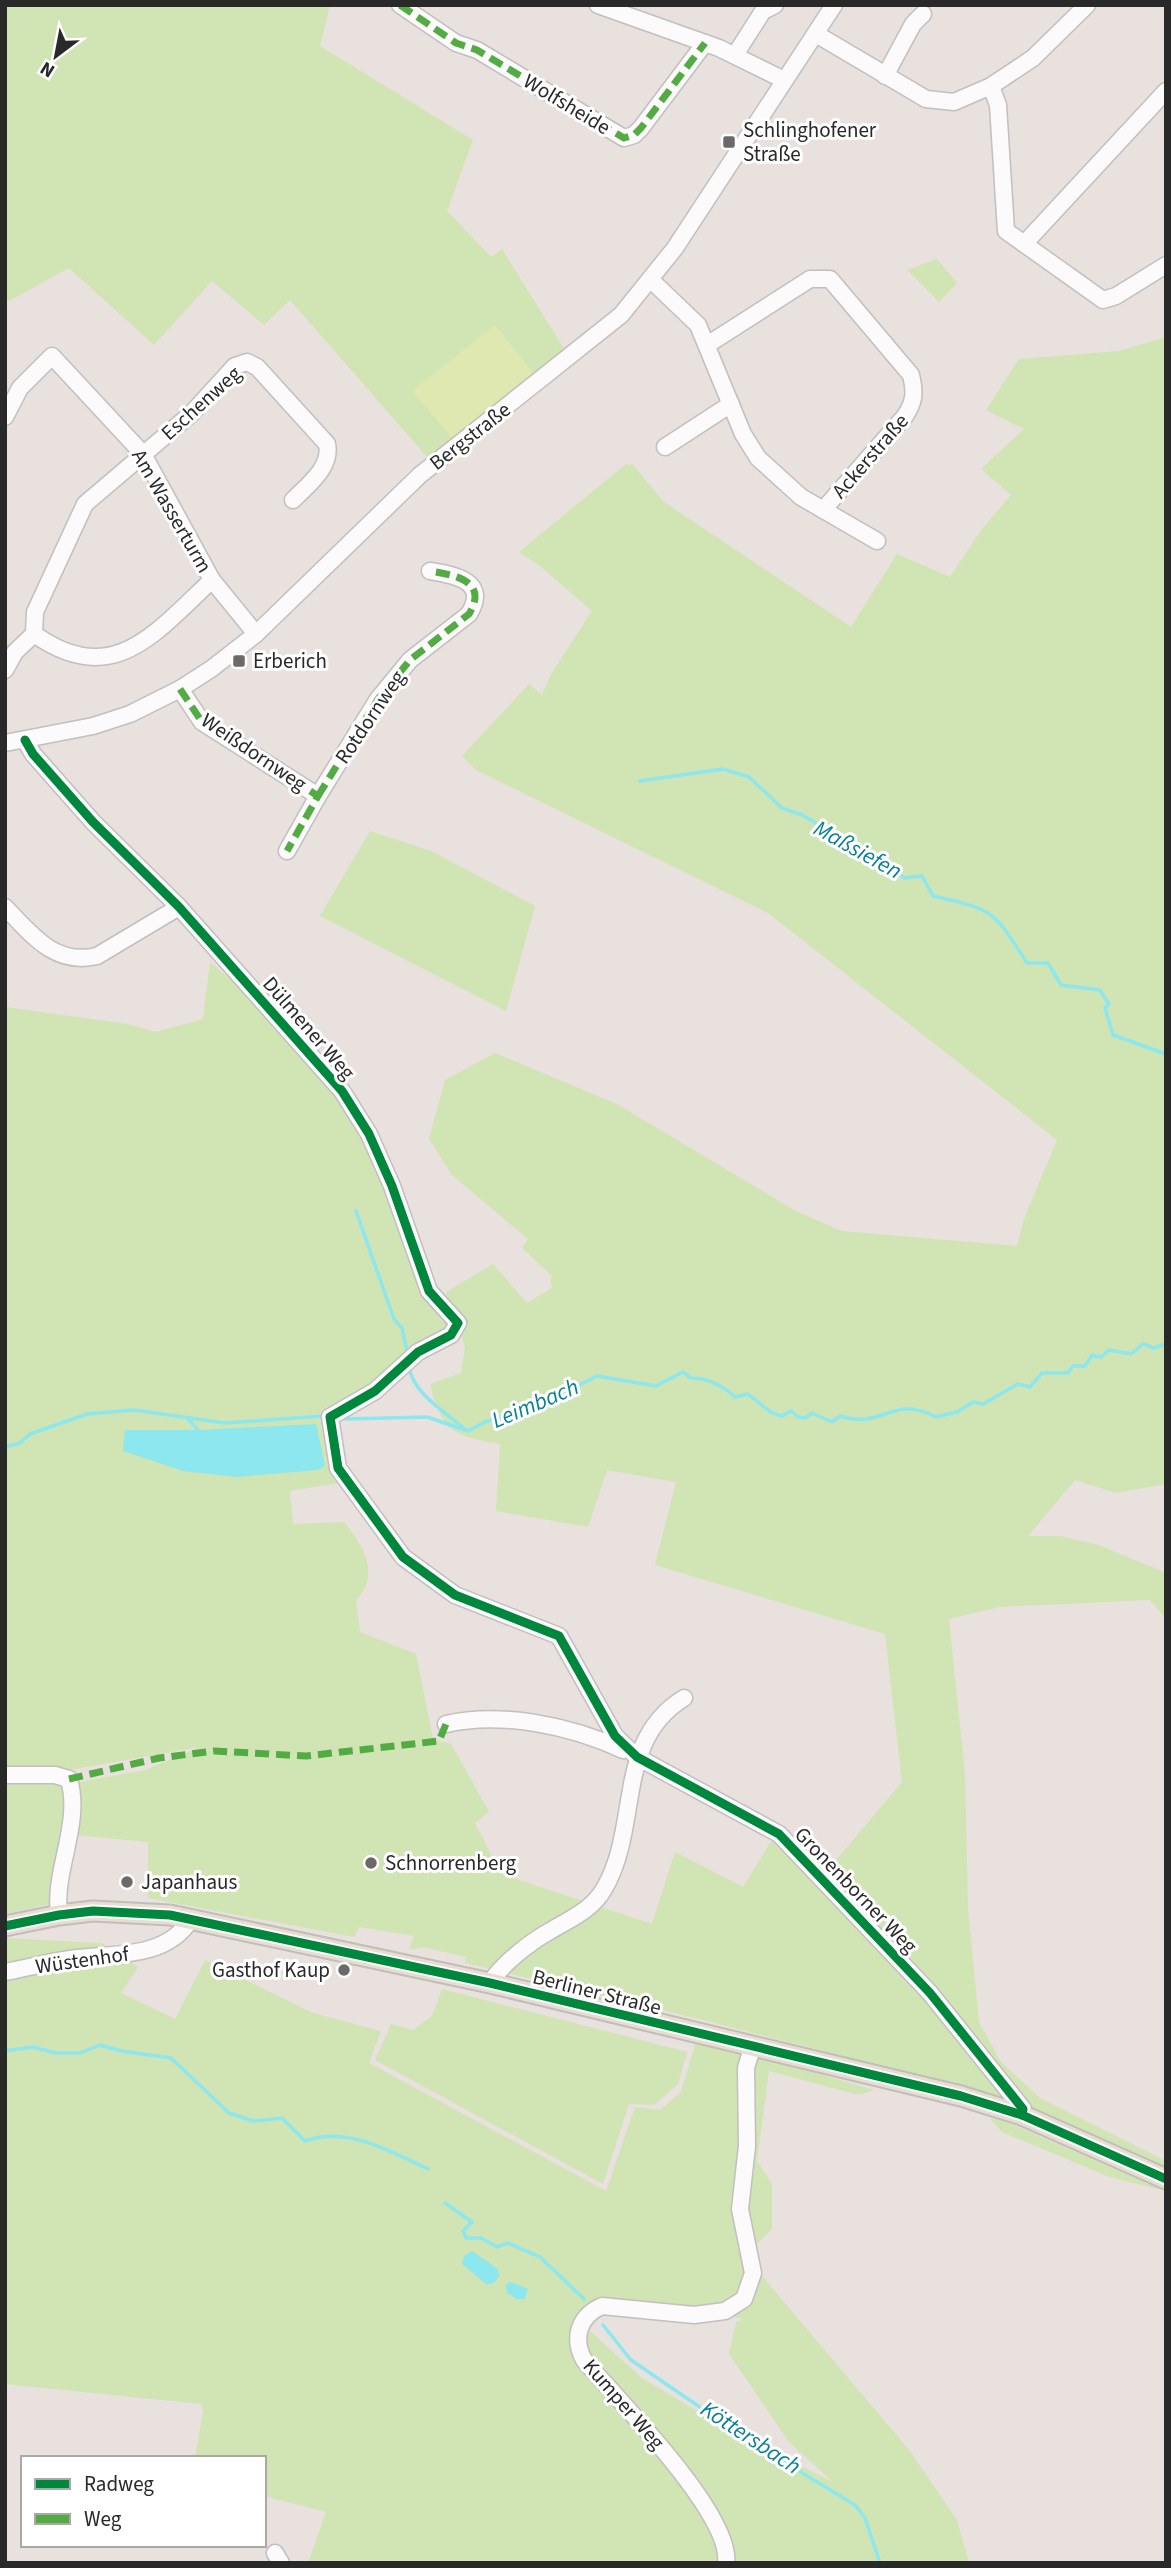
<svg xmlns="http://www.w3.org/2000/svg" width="1171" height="2568" font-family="'Source Sans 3',sans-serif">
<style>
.green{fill:#d1e4b4;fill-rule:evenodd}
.pitch{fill:#dfe8b1}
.water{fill:#8ce7ee}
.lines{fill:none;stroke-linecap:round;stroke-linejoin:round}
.stream{stroke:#8ce7ee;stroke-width:3.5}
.minor-casing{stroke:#c1bfbf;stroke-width:19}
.major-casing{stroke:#c0bebc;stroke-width:23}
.minor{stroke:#fcfafa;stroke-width:16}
.major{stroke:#e7ded1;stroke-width:19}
.quiet{stroke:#53ab44;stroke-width:7;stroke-dasharray:14 7;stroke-linecap:butt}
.cycleway-casing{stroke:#fff;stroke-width:13}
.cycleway{stroke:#00873e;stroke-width:9}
.poi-dot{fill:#6c6968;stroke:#fff;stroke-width:2.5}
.labels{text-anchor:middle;stroke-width:6;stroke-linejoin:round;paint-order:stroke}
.street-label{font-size:21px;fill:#292929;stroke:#fff}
.poi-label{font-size:21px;fill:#292929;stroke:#fff;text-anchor:start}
.water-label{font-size:23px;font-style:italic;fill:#078198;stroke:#fff}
</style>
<rect width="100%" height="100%" fill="#e8e1dd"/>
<g class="green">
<polygon points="5,5 330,5 320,46 473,140 447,211 491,257 502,249 566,352 428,458 290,300 264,325 212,281 154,345 69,268 5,303"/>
<polygon points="937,259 957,283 939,302 907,270"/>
<path d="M1166 337V1484L1116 1493 1075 1480 1028 1536H1059L1099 1545 1166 1573V1619L1150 1600 999 1607 949 1619 965 1775 968 1909 979 2022 1001 2062 1040 2098 1166 2161V2167L1009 2099 699 2019 465 1963 466 1957 423 1947 409 1950 414 1936 359 1927 354 1937 148 1898V1842L75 1835 80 1782 145 1770 200 1747 75 1769 5 1770V1007L127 1024 156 1032 203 1019 210 962 249 995 342 1091 426 1281 455 1318 451 1335 319 1418 325 1419 338 1483 290 1491 293 1524 344 1522C363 1544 381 1576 356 1600L360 1632 416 1654 433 1739 451 1744 489 1812 475 1823 501 1874 652 1924 675 1852 743 1887 780 1827 826 1872 902 1782 885 1634 655 1565 676 1482 607 1470 588 1527 496 1511 500 1444C454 1436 442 1432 430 1384L461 1373 465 1347 446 1292 493 1264 527 1303 552 1288 550 1279 552 1276 522 1248 528 1239 452 1175 429 1139 445 1080 495 1053 617 1104 794 1210 841 1231 1017 1246 1024 1219 1057 1140 768 913 476 770 462 756 529 684 542 695 551 674 592 611 540 566 519 552 626 464 633 465 664 502 851 627 897 554 950 577 982 529 1011 495 981 469 1024 429 986 410 1019 359 1119 351Z"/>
<polygon points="370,831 431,851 535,906 506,1011 320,916"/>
<polygon points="5,1782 59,1782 67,1793 60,1833 54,1903 5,1914"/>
<path d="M5 1938 102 1943 138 1967 121 1993 175 2019 205 1960 313 2013 381 2031 369 2063 606 2191 635 2107 660 2110 681 2092 697 2038 874 2090 859 2095 769 2071 757 2161 772 2184V2229L745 2256 910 2451 957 2520 969 2563H308L326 2512 264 2496V2458H195L203 2411 201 2404 5 2384ZM607 2302 700 2310 743 2319 736 2322 729 2354 789 2442 833 2482 729 2430 642 2378 589 2330Z"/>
<polygon points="442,1989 687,2052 678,2084 654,2105 629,2104 603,2184 375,2060 391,2024 413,2030 432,2016"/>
<polygon points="998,2118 1165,2191 1107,2176 1002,2132 990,2119"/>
</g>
<polygon class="pitch" points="495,325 535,375 453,439 412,391"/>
<g class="water">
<polygon points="316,1424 325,1466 318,1470 236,1477 183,1471 123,1451 125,1430 197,1430"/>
<polygon points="472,2251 498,2269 499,2276 494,2283 486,2284 462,2264 464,2256"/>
<polygon points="511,2282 528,2289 525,2299 517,2299 507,2293 506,2285"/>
</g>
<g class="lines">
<g class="stream">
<path d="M640 781 723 769 749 777 782 808 802 815 889 864 904 878 922 876 933 896C995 910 993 910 1027 963H1048L1061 985 1100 990 1109 1004 1105 1008 1113 1035 1166 1054"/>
<polyline points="356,1211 394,1319 402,1328 407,1351"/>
<path d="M409 1367C413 1394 447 1413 466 1430"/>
<polyline points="187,1418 200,1432"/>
<path d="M346 1419 427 1417 468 1431 485 1422 544 1403 597 1376 656 1386 683 1372 691 1378C708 1378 723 1386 735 1397L748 1394 772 1413 782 1416 791 1411 798 1417 805 1418 812 1413 832 1422 840 1416C884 1430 892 1394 936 1417L957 1412 973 1402 983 1404 1018 1384 1030 1387 1042 1373H1068L1073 1366H1085L1092 1355 1101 1357 1109 1350 1131 1354 1143 1344 1154 1348 1166 1344"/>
<polyline points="5,1447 20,1443 30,1434 87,1414 134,1410 225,1423 324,1416"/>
<path d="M5 2051 33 2047 55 2053H80L100 2045 121 2051 171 2058 229 2113 253 2121 282 2118 305 2141C347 2125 391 2152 428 2169"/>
<polyline points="445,2203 472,2222 463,2231 466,2238 481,2238 497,2247 508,2243 540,2257 584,2299"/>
<polyline points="603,2325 631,2360 748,2440 855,2505 865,2518 880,2563"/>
</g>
<defs>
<g id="minor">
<polyline points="400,5 456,43 477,50 624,138 634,135 641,128 705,43"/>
<polyline points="598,5 719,48 784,80"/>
<polyline points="816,34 926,99 954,102 991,86 1033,58 1087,5"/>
<polyline points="735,55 763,11 775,5"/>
<polyline points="885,76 913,24 923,14"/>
<polyline points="991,86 998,105 1006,231 1103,300 1116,296 1166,265"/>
<polyline points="1024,244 1166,91"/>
<polyline points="652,281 698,325 743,434 758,458 801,497 877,541"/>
<path d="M707 345 810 279H830L911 375C915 392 915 401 905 416L823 510"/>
<polyline points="5,417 20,388 52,356 143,454 212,580 256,634"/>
<polyline points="665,447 731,404"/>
<path d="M34 634C113 690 155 633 212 580"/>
<path d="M5 670 15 652 34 634 35 612 85 504 192 413 235 366 247 362 257 367 327 444C332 467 308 485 293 500"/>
<polyline points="180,689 202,722 318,796 287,851"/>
<polyline points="25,740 33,754 93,822 179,907 342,1091 369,1134 392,1186 429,1291 458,1323 451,1335 418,1352 375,1391 330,1417 338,1468 403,1557 455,1595 559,1636 615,1736 637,1757 779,1834 930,1993 1023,2109 1022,2115"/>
<polyline points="5,743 93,726 130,714 180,689 211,669 256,634 420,475 621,315 675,248 834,5"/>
<path d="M318 796 378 699 410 660 469 614C489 581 455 575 430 571"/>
<path d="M5 907C32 935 55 966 97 956L179 907"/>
<path d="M446 1724C501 1711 572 1726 623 1750"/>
<path d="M5 1775H55L69 1779C82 1825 53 1870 59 1915"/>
<path d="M5 1972C27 1968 48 1962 70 1959 111 1953 166 1960 191 1919"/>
<path d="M490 1983C502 1964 530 1942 550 1931 570 1919 592 1910 604 1889 641 1826 614 1741 684 1698"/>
<polyline points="275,2553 281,2563"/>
<path d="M726 2563C733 2515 616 2398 584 2360 572 2338 579 2316 602 2306L694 2315 725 2311 744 2299 753 2273 740 2209 747 2146 746 2068 752 2048"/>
</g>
<polyline id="major" points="5,1926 59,1915 93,1911 170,1915 490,1983 961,2096 1022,2115 1166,2179"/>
</defs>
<use href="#minor" class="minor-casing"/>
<use href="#major" class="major-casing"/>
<use href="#minor" class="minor"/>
<use href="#major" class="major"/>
<g class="quiet">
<polyline points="400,5 456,43 477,50 624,138 634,135 641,128 705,43"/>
<polyline points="180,689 202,722 318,796 287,851"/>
<path d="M318 796 378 699 410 660 469 614C489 581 455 575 430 571"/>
<polyline points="69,1779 159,1758 214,1751 306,1756 439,1741 446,1724"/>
</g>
<defs>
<g id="cycleway">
<polyline points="25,740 33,754 93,822 179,907 342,1091 369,1134 392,1186 429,1291 458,1323 451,1335 418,1352 375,1391 330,1417 338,1468 403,1557 455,1595 559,1636 615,1736 637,1757 779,1834 930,1993 1023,2109 1022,2115"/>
<polyline points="5,1926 59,1915 93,1911 170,1915 490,1983 961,2096 1022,2115 1166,2179"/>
</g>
</defs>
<use href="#cycleway" class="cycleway-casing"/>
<use href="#cycleway" class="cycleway"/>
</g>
<g class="poi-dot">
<rect x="722" y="135" width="14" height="14" rx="3.5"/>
<rect x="232" y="654" width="14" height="14" rx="3.5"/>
<circle cx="371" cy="1863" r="7"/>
<circle cx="127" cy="1882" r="7"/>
<circle cx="344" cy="1970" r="7"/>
</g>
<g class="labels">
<g class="street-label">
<text transform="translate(567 104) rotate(31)" y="7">Wolfsheide</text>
<text transform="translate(201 403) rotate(-42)" y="7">Eschenweg</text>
<text transform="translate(470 436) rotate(-38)" y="7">Bergstraße</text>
<text transform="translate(870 456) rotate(-49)" y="7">Ackerstraße</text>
<text transform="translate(172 511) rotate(60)" y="7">Am Wasserturm</text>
<text transform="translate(370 717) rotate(-56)" y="7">Rotdornweg</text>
<text transform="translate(254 752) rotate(34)" y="7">Weißdornweg</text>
<text transform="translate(309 1028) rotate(49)" y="7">Dülmener Weg</text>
<text transform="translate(856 1890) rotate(46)" y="7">Gronenborner Weg</text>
<text transform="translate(82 1960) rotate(-8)" y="7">Wüstenhof</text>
<text transform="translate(597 1992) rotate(14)" y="7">Berliner Straße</text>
<text transform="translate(624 2404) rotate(49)" y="7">Kumper Weg</text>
</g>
<g class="poi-label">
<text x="743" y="137">Schlinghofener<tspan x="743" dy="24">Straße</tspan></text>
<text x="253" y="668">Erberich</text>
<text x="385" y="1870">Schnorrenberg</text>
<text x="141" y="1889">Japanhaus</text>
<text x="330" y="1977" text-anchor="end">Gasthof Kaup</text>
</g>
<g class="water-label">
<text transform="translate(858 849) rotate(29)" y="8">Maßsiefen</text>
<text transform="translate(535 1403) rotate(-23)" y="8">Leimbach</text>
<text transform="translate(751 2437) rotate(33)" y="8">Köttersbach</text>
</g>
</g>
<rect width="1171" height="2568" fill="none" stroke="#292929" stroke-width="14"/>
<rect x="21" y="2456" width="245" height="91" fill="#ffffff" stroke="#a9a9a9" stroke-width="2"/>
<rect x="35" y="2479" width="35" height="10" fill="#00873e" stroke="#a9a9a9" stroke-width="2"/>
<text x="84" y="2491" font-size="21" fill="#292929">Radweg</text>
<rect x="35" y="2514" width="35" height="10" fill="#53ab44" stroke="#a9a9a9" stroke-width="2"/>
<text x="84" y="2526" font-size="21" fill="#292929">Weg</text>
<g transform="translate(56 56) rotate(212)" stroke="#ffffff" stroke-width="5" paint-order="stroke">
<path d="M0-5L12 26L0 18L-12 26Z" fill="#292929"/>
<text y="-10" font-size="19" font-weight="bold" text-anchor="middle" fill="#292929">N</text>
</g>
</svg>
